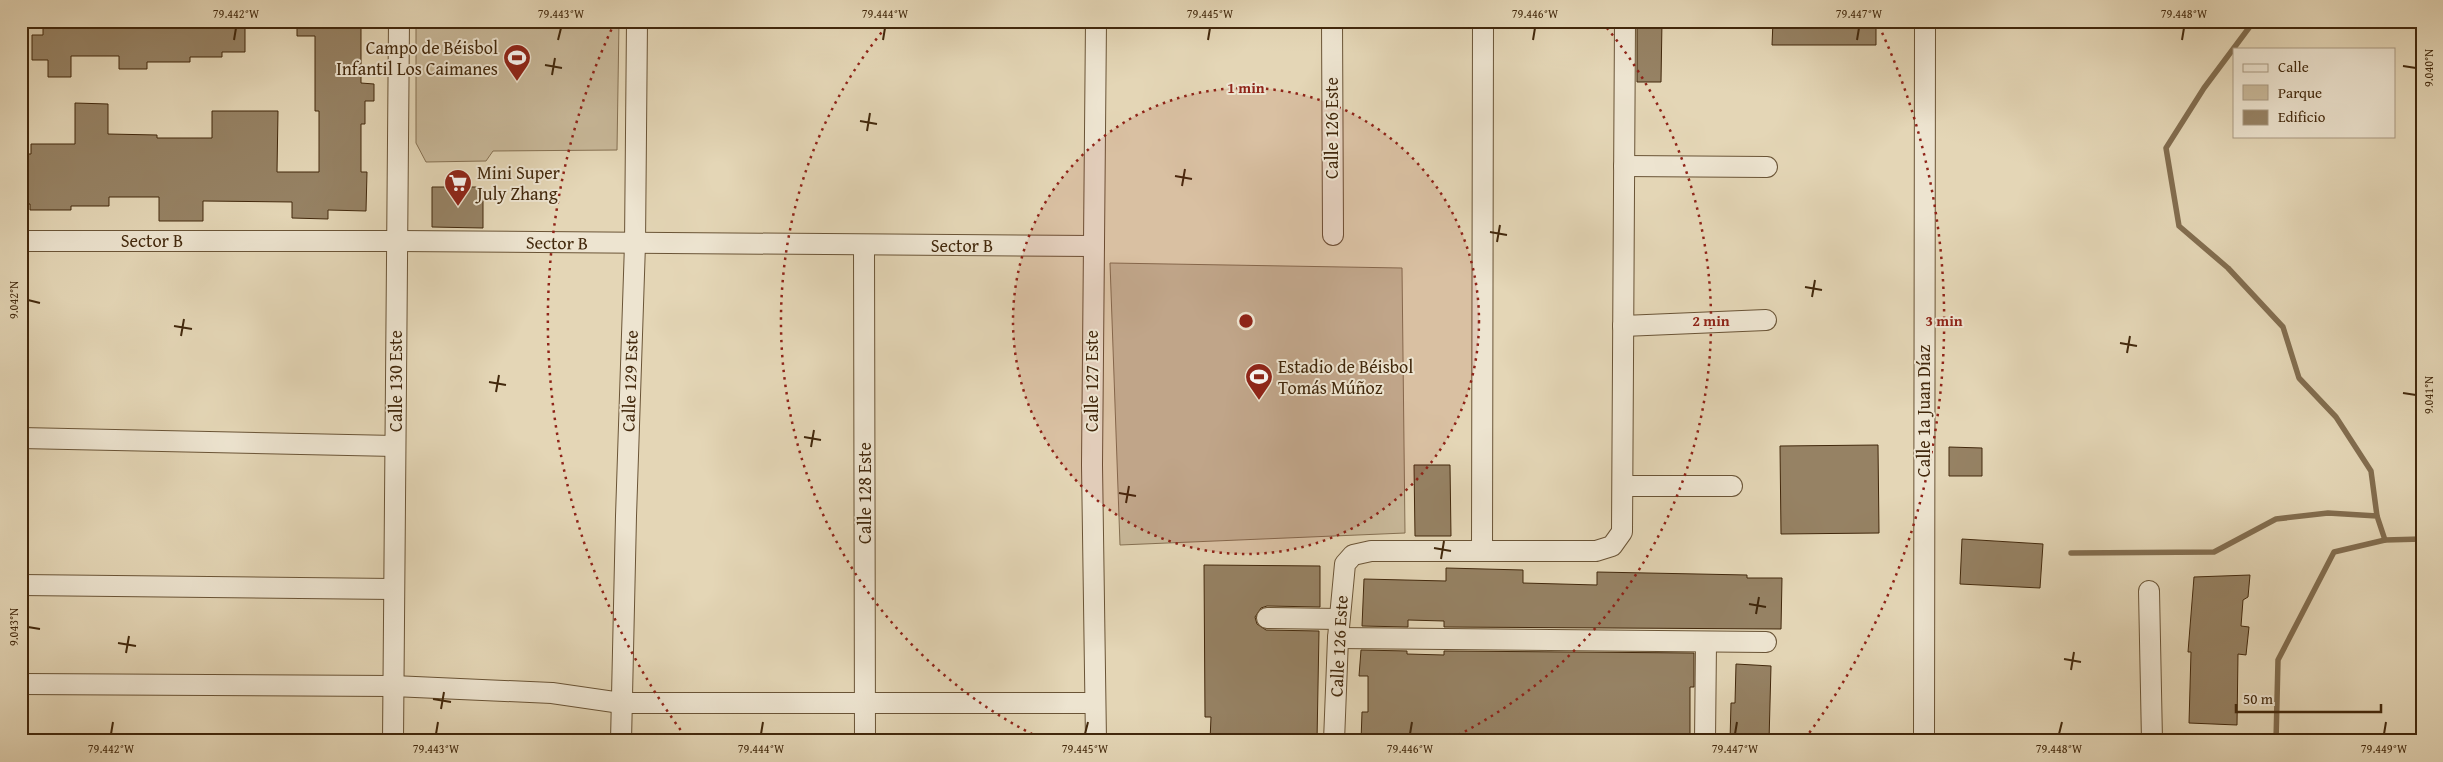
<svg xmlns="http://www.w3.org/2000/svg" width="2443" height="762" font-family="'Gentium Book Plus',serif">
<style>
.green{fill:#c8b899;stroke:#857052}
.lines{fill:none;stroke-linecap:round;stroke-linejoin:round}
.stream{stroke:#826d4f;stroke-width:5.5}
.building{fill:#968264;stroke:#42280c}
.minor-casing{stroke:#6a5436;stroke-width:22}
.minor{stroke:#ede4d0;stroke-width:20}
.ticks{fill:none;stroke:#42280c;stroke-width:2}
.ring{fill:none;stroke:#8f2418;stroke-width:2.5;stroke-dasharray:2.5 5}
.labels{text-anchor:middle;stroke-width:4;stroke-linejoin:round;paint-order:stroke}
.poi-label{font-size:18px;fill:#42280c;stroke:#ede4d0;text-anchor:start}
.street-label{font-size:18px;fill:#42280c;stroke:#ede4d0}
.centre{fill:#8f2418;stroke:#ede4d0;stroke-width:2.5}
.ring-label{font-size:15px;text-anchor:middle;font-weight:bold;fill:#8f2418;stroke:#ede4d0;stroke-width:4;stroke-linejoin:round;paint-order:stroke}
.neatline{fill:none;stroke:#42280c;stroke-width:2}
.ticks-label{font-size:12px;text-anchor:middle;fill:#42280c}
</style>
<rect width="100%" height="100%" fill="#e4d6b6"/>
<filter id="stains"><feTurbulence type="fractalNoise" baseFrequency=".004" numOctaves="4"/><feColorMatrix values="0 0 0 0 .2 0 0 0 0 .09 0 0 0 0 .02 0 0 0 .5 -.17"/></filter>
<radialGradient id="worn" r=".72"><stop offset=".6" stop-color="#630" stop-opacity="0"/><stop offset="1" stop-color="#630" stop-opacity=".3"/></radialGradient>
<g class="green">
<polygon points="416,21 619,21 617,150 493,151 486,161 426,162 416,143"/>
<polygon points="1110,263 1402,268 1405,533 1120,545"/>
</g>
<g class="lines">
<g class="stream">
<polyline points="2254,21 2204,88 2166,148 2179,226 2228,268 2283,327 2299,378 2336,417 2371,471 2377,516"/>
<polyline points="2071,553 2214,552 2276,519 2328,513 2377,516 2385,540"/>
<polyline points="2276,741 2278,660 2334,552 2385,540 2422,539"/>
</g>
</g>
<g class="building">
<polygon points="43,21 245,21 245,52 222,52 222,57 190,57 190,62 147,62 147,69 119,69 119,56 71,56 71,77 48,77 48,60 32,60 32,35 43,35"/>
<polygon points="297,21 361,21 361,83 374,84 374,101 365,101 365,124 361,124 361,172 367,172 366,211 328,210 328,219 292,218 292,202 203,201 203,221 159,221 159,197 109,197 109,206 71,206 71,210 30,210 30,204 21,204 21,154 31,154 31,144 75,144 75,103 108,104 108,134 157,135 157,138 212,138 212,111 278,111 277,172 319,172 319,111 315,111 315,36 297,36"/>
<polygon points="1637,21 1662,21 1661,82 1637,82"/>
<polygon points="1773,21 1876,21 1876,45 1772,45"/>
<polygon points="432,187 483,187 483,228 432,227"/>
<polygon points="1878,445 1879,533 1781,534 1780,446"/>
<polygon points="1949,447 1982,448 1982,476 1949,476"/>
<polygon points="1414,465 1450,465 1451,536 1415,536"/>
<polygon points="1962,539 2043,544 2040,588 1960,584"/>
<polygon points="1204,565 1320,566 1320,607 1267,606 1261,608 1255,617 1257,624 1266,630 1319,631 1317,741 1210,741 1211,717 1205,717"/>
<polygon points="1446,568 1523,570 1523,583 1597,585 1597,572 1747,575 1747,578 1782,578 1781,629 1444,627 1444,621 1408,620 1408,627 1362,626 1364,579 1446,581"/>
<polygon points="2250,575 2248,597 2243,600 2241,626 2249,627 2246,655 2238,654 2237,725 2189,723 2191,652 2188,652 2194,577"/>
<polygon points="1361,650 1407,651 1407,654 1444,655 1444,651 1694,653 1694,687 1690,687 1690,741 1361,741 1362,712 1368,712 1368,676 1359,676"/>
<polygon points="1736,664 1771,666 1769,741 1730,741 1731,703 1735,703"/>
</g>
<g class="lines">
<defs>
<g id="minor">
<polyline points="1096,21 1092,465 1096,741"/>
<polyline points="1332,21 1333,235"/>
<polyline points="1624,166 1767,167"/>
<polyline points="21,241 397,241 1094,246"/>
<polyline points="864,245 865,741"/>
<polyline points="1623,326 1766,320"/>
<polyline points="21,438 395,446"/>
<polyline points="1623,486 1732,486"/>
<polyline points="1482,550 1483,21"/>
<polyline points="21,585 393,589"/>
<polyline points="2149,591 2152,741"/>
<polyline points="1267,618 1339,619"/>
<polyline points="1338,638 1766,642"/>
<polyline points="21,684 393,686 552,693 621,703 1095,703"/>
<polyline points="393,741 399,21"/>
<polyline points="621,741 626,516 635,244 637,21"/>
<polyline points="1334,741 1338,638 1345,564 1353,555 1371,551 1596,551 1612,546 1622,532 1625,21"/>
<polyline points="1705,741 1706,642"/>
<polyline points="1924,741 1925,21"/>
</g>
</defs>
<use href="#minor" class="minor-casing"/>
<use href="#minor" class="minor"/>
</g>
<path class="ticks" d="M234 40 236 28M558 40 561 28M883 40 885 28M1208 40 1210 28M1533 40 1535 28M1857 40 1859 28M2182 40 2184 28M545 65 562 68M2403 66 2416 68M552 75 555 58M860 121 877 124M867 131 870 113M1175 176 1192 179M1182 186 1185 169M1490 232 1507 235M1497 242 1500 225M1805 287 1822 290M1812 297 1815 280M28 300 40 303M174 326 192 329M181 336 184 319M2120 343 2137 346M2127 353 2130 336M489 382 506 385M496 392 499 375M2403 393 2416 395M804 437 821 440M811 447 814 430M1119 493 1136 496M1126 503 1129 486M1434 548 1451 551M1441 559 1444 541M1749 604 1766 607M1756 614 1759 597M28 627 40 629M118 643 136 646M126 653 129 636M2064 659 2081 662M2071 670 2074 652M433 699 451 702M441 709 444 692M111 734 113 722M436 734 438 722M761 734 763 722M1085 734 1088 722M1410 734 1412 722M1735 734 1737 722M2059 734 2062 722M2384 734 2386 722"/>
<circle cx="1246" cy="321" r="233" fill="#8f2418" fill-opacity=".12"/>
<g class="ring">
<circle cx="1246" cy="321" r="233"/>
<path d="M1046 741A465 465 0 0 1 890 22M1602 22A465 465 0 0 1 1446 741"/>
<path d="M685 736A698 698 0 0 1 613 26M1879 26A698 698 0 0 1 1807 736"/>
</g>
<defs>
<symbol id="stadium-pin" viewBox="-11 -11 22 30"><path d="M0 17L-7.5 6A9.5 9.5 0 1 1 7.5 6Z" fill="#8f2418" stroke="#ede4d0"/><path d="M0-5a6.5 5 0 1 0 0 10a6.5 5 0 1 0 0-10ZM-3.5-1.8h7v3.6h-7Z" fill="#fff"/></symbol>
<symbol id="supermarket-pin" viewBox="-11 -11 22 30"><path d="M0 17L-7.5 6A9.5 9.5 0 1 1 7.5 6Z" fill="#8f2418" stroke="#ede4d0"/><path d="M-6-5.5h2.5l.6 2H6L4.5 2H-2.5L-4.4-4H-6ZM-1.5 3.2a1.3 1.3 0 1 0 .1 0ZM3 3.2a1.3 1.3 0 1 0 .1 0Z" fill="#fff"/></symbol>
</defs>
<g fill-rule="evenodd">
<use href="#stadium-pin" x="501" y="42" width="32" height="43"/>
<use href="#supermarket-pin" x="442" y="167" width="32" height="43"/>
<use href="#stadium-pin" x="1243" y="361" width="32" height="43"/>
</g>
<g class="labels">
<g class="poi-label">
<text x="498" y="54" text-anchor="end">Campo de Béisbol<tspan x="498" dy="21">Infantil Los Caimanes</tspan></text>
<text x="477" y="179">Mini Super<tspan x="477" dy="21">July Zhang</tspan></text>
<text x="1278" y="373">Estadio de Béisbol<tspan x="1278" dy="21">Tomás Múñoz</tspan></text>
</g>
<g class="street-label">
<text transform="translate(1332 128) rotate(-90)" y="6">Calle 126 Este</text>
<text x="152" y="247">Sector B</text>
<text transform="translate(557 243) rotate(1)" y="6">Sector B</text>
<text x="962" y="252">Sector B</text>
<text transform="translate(396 381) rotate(-90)" y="6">Calle 130 Este</text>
<text transform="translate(630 381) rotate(-88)" y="6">Calle 129 Este</text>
<text transform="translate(1092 381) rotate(-90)" y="6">Calle 127 Este</text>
<text transform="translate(1924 411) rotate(-90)" y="6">Calle 1a Juan Díaz</text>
<text transform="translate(865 493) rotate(-90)" y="6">Calle 128 Este</text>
<text transform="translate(1339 646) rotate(-87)" y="6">Calle 126 Este</text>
</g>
</g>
<circle cx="1246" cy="321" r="8" class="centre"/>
<g class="ring-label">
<text x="1246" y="93">1 min</text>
<text x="1711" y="326">2 min</text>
<text x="1944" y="326">3 min</text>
</g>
<rect width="2443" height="762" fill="none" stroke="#e4d6b6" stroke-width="55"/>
<rect x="2233" y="48" width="162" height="90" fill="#ede4d0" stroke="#a99982"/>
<rect x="2243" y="64" width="25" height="8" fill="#ede4d0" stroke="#a99982"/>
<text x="2278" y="72" font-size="15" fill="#42280c">Calle</text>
<rect x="2243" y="85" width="25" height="15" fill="#c8b899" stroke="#a99982"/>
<text x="2278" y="98" font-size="15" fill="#42280c">Parque</text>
<rect x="2243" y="110" width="25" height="15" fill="#968264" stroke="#a99982"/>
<text x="2278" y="122" font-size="15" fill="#42280c">Edificio</text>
<path d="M2236 704v8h145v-8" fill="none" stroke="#42280c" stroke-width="2.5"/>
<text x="2243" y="704" font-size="15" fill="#42280c" stroke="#ede4d0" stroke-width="4" paint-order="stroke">50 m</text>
<rect x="28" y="28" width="2388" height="706" class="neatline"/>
<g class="ticks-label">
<text x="236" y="18">79.442°W</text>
<text x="561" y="18">79.443°W</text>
<text x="885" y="18">79.444°W</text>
<text x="1210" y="18">79.445°W</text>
<text x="1535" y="18">79.446°W</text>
<text x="1859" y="18">79.447°W</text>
<text x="2184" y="18">79.448°W</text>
<text transform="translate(2429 68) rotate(-90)" y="4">9.040°N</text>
<text transform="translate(14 300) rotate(-90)" y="4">9.042°N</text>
<text transform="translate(2429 395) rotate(-90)" y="4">9.041°N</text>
<text transform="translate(14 627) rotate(-90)" y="4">9.043°N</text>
<text x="111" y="753">79.442°W</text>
<text x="436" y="753">79.443°W</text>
<text x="761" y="753">79.444°W</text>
<text x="1085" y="753">79.445°W</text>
<text x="1410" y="753">79.446°W</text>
<text x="1735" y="753">79.447°W</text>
<text x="2059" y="753">79.448°W</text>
<text x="2384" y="753">79.449°W</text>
</g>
<rect width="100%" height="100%" filter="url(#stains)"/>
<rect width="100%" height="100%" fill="url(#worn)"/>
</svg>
